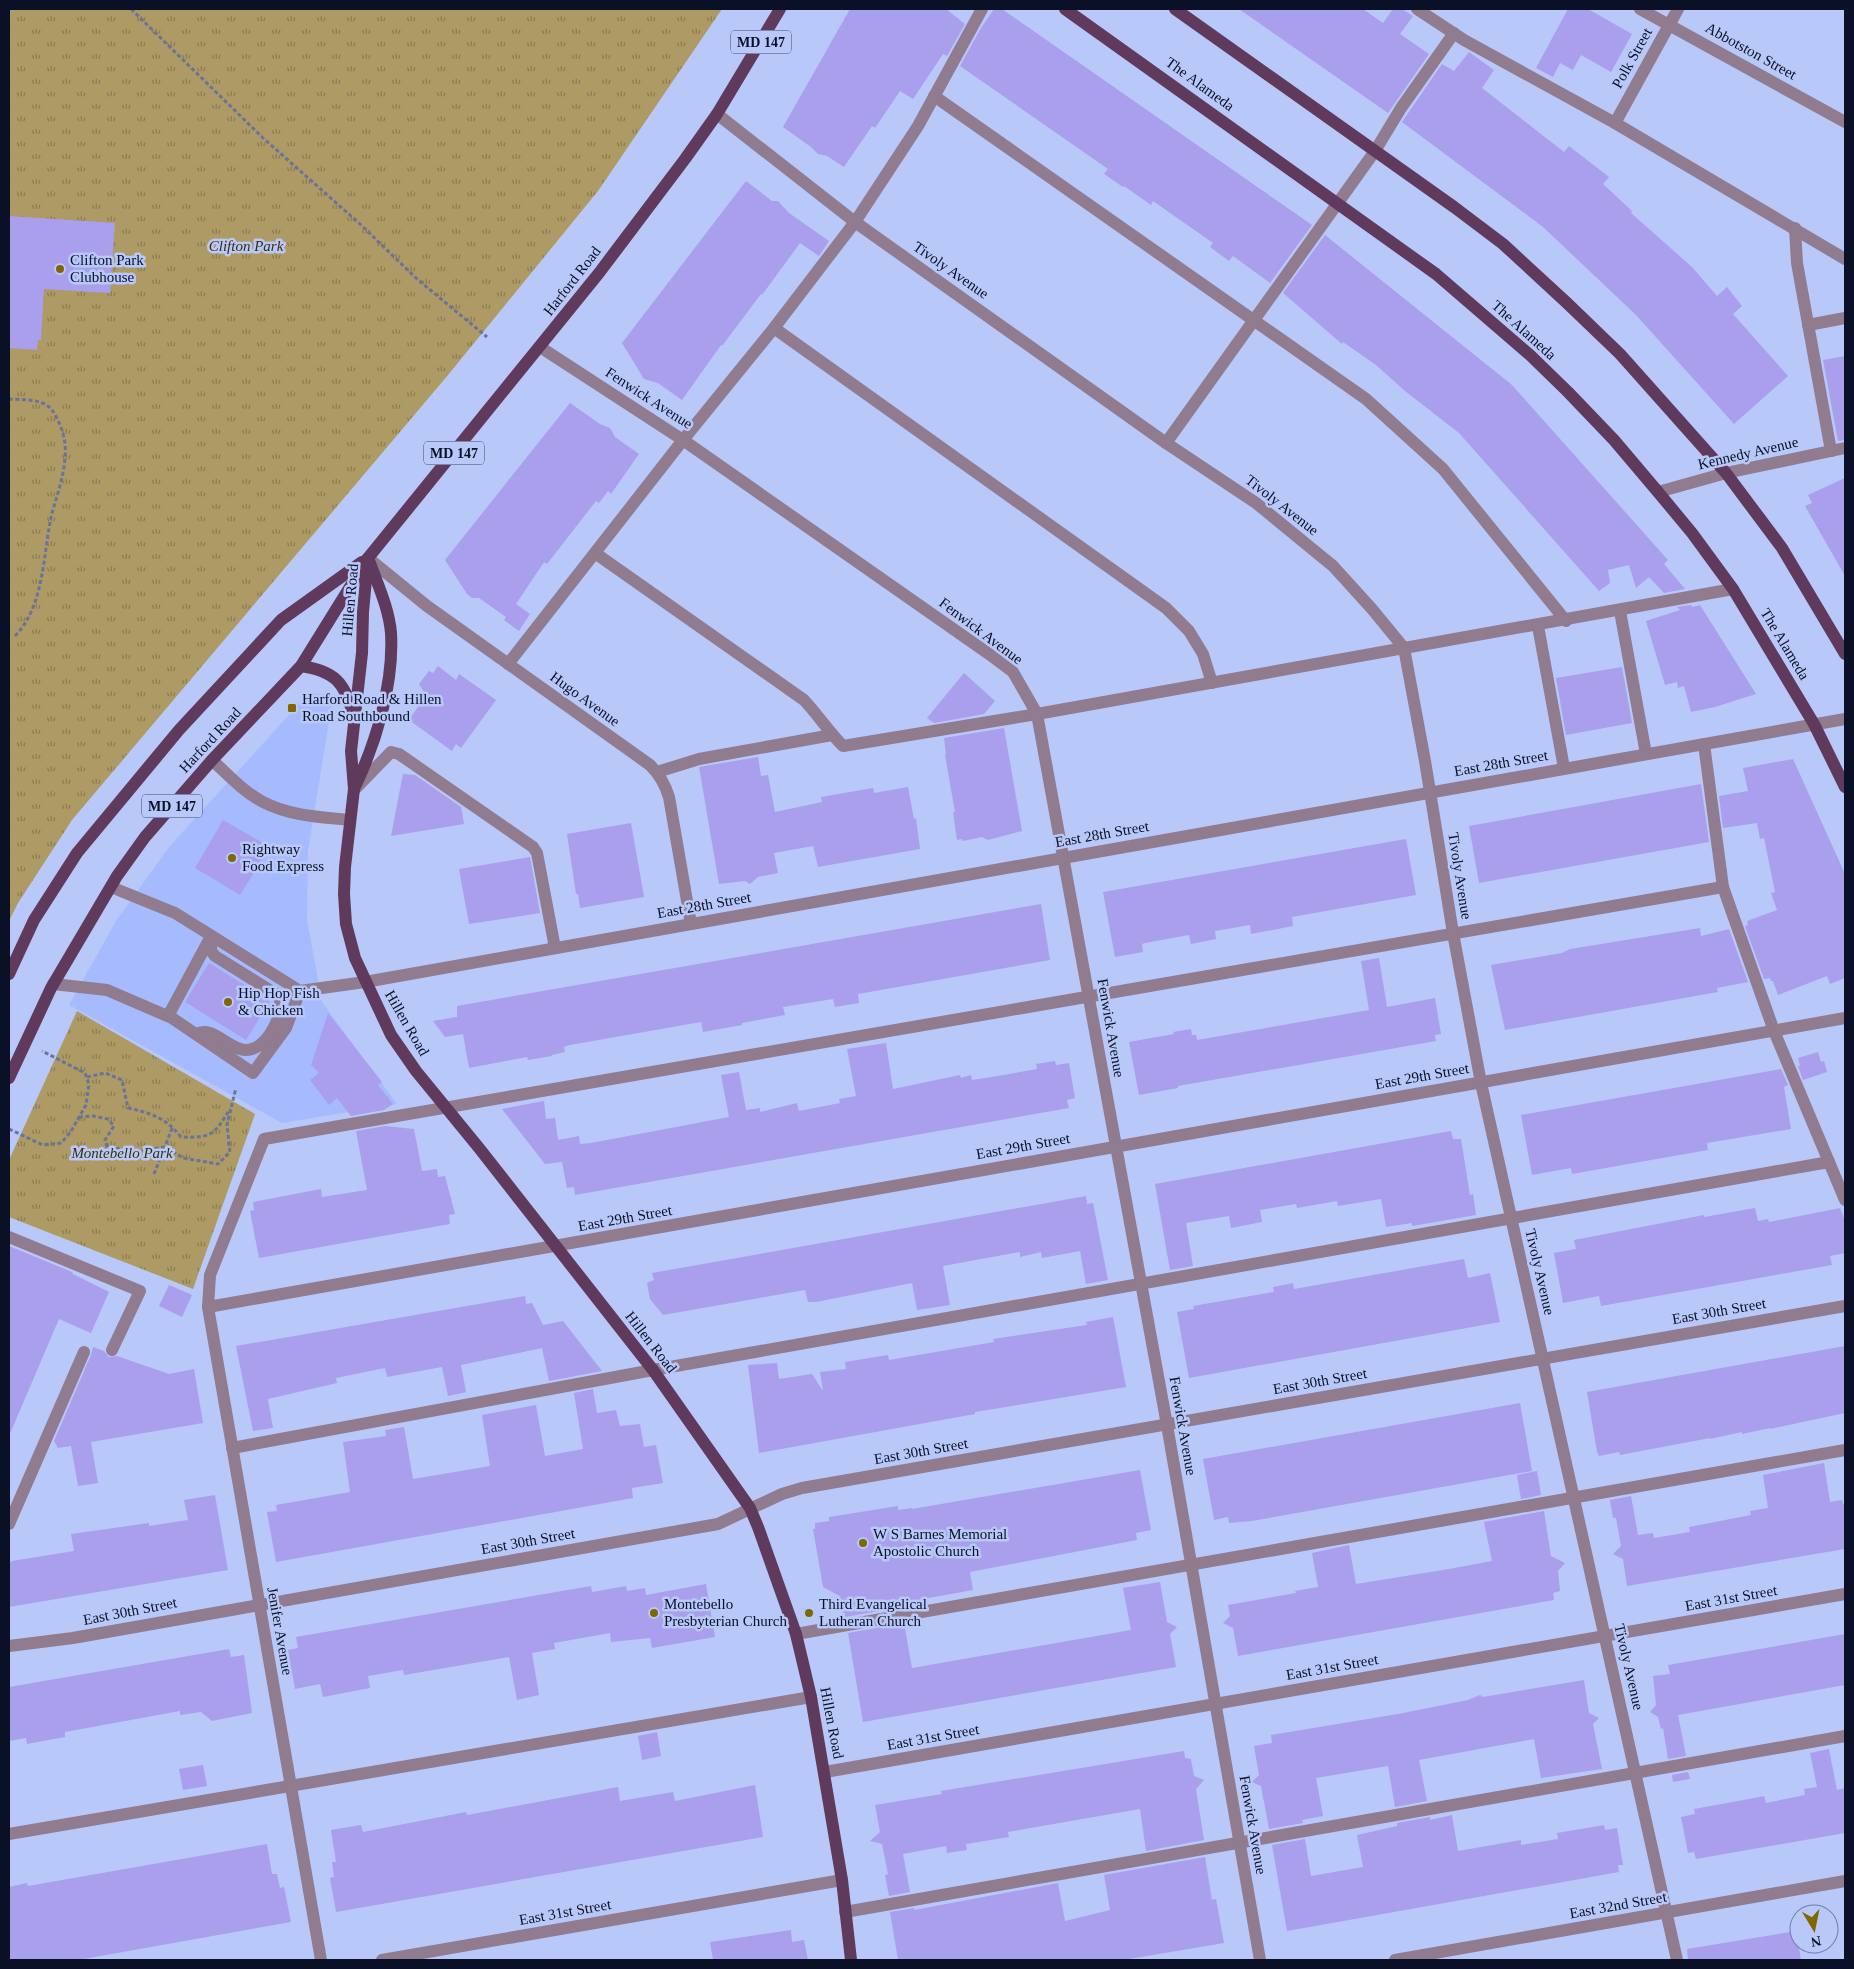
<svg xmlns="http://www.w3.org/2000/svg" width="1854" height="1969" font-family="'Times New Roman',serif">
<style>
.built{fill:#a5bbfe}
.park{fill:url(#park-tufts)}
.building{fill:#aa9fed}
.lines{fill:none;stroke-linecap:round;stroke-linejoin:round}
.path{stroke:#687498;stroke-width:3;stroke-dasharray:4 2.5;stroke-linecap:butt}
.service{stroke:#917b8f;stroke-width:12}
.minor{stroke:#917b8f;stroke-width:12}
.tertiary{stroke:#917b8f;stroke-width:12}
.primary{stroke:#603a5d;stroke-width:12}
.poi-dot{fill:#826600;stroke:#b7c8f9;stroke-width:2}
.labels{text-anchor:middle;stroke-width:5;stroke-linejoin:round;paint-order:stroke}
.shield{fill:#b7c8f9;stroke:#3e4765;stroke-width:1}
.shield-label{font-size:14px;font-weight:bold;fill:#0a1025}
.street-label{font-size:15px;fill:#0a1025;stroke:#b7c8f9}
.park-label{font-size:15px;font-style:italic;fill:#3a2e06;stroke:#b7c8f9}
.poi-label{font-size:15px;fill:#0a1025;stroke:#b7c8f9;text-anchor:start}
</style>
<defs>
<pattern id="park-tufts" width="24" height="20" patternUnits="userSpaceOnUse" patternTransform="scale(1.25)"><rect width="24" height="20" fill="#ae9a65"/><path d="M3 7l-1-3M5 7V3M7 7l1-3M15 17l-1-3M17 17v-4M19 17l1-3" fill="none" stroke="#8c7c53"/></pattern>
</defs>
<rect width="100%" height="100%" fill="#b7c8f9"/>
<polygon class="built" points="315,693 327,695 332,703 308,851 307,920 322,1002 397,1104 282,1123 69,1005 116,921 169,847 299,704"/>
<g class="park">
<polygon points="9,9 722,9 598,191 448,375 72,820 18,903 9,921"/>
<polygon points="77,1011 255,1114 193,1289 9,1217 9,1160"/>
</g>
<g class="building">
<polygon points="850,9 946,9 965,24 947,56 943,54 913,99 900,91 875,128 872,126 844,167 827,156 818,154 811,147 783,127"/>
<polygon points="994,9 1002,9 1312,225 1270,283 1233,256 1229,261 1210,247 1213,243 1153,201 1151,205 1124,186 1123,187 1104,174 1108,169 960,66 981,28"/>
<polygon points="1239,9 1363,9 1383,23 1393,9 1402,9 1413,16 1400,34 1429,54 1388,113"/>
<polygon points="1568,9 1588,9 1632,34 1611,72 1581,55 1573,70 1560,63 1553,77 1536,68"/>
<polygon points="1469,52 1494,70 1482,88 1564,152 1569,146 1609,177 1603,184 1632,211 1631,213 1692,267 1717,296 1727,287 1742,306 1733,314 1788,376 1734,424 1636,315 1543,227 1402,122 1442,64 1454,71"/>
<polygon points="746,181 772,201 778,201 789,213 829,241 819,256 800,243 762,295 761,294 722,346 721,345 682,400 658,383 644,379 622,343"/>
<polygon points="9,216 115,223 110,293 44,289 41,340 38,340 37,350 9,348"/>
<polygon points="1325,235 1512,385 1668,560 1664,564 1685,589 1664,593 1649,577 1636,588 1629,565 1608,570 1610,583 1599,591 1459,433 1405,391 1376,365 1343,342 1342,344 1283,293"/>
<polygon points="1845,356 1845,440 1838,441 1823,360"/>
<polygon points="570,403 600,424 610,428 615,437 639,454 611,494 608,491 599,503 596,501 547,564 544,562 516,604 530,614 519,631 504,620 506,617 479,598 472,598 467,594 445,560"/>
<polygon points="1845,478 1845,576 1805,506 1812,503 1808,495"/>
<polygon points="1691,605 1692,607 1700,605 1756,694 1715,707 1691,712 1684,686 1678,688 1677,682 1665,685 1646,621 1680,610 1677,607"/>
<polygon points="438,666 456,680 459,674 496,700 461,748 456,744 452,751 409,720 426,695 419,684 429,671 433,673"/>
<polygon points="1622,667 1632,723 1566,735 1556,678"/>
<polygon points="964,673 995,701 984,714 934,723 927,718"/>
<polygon points="1004,728 1022,831 988,840 982,837 963,841 962,839 957,840 953,812 955,812 945,755 946,754 944,738"/>
<polygon points="758,757 761,776 768,775 775,812 822,802 821,797 873,788 874,793 908,787 914,819 916,818 920,849 818,867 813,846 774,853 778,873 758,877 750,884 745,881 719,884 699,767"/>
<polygon points="1793,759 1845,874 1845,978 1830,984 1827,976 1778,995 1773,981 1771,981 1770,978 1764,979 1745,926 1748,925 1747,921 1777,910 1771,893 1775,892 1764,838 1760,839 1757,823 1723,828 1719,796 1748,791 1743,768"/>
<polygon points="403,774 415,775 461,807 464,824 391,836"/>
<polygon points="1701,784 1709,842 1479,883 1469,826"/>
<polygon points="223,820 270,847 240,895 195,868"/>
<polygon points="631,823 644,897 580,908 578,894 576,894 567,834"/>
<polygon points="1406,839 1416,895 1292,917 1293,926 1251,934 1250,925 1215,931 1216,939 1191,944 1189,935 1145,943 1142,944 1143,952 1115,957 1103,892"/>
<polygon points="530,857 540,913 469,924 459,869"/>
<polygon points="1041,904 1050,960 858,994 859,1003 835,1007 833,999 783,1007 785,1015 742,1023 742,1025 703,1032 701,1022 570,1045 564,1047 565,1052 552,1055 552,1056 528,1060 527,1057 469,1068 463,1034 445,1037 433,1021 457,1017 457,1006"/>
<polygon points="1700,928 1701,936 1729,929 1748,982 1717,988 1718,992 1505,1030 1491,965 1562,953 1570,949"/>
<polygon points="1379,958 1387,1007 1435,998 1441,1034 1435,1035 1436,1041 1178,1086 1178,1088 1139,1095 1129,1042 1174,1034 1173,1032 1191,1029 1192,1035 1196,1035 1197,1040 1369,1010 1361,961"/>
<polygon points="209,963 270,1001 246,1040 185,1002"/>
<polygon points="328,1013 382,1082 378,1085 393,1104 384,1110 351,1116 337,1098 329,1105 310,1080 319,1073 311,1065"/>
<polygon points="886,1043 893,1089 960,1075 961,1078 971,1075 972,1080 1004,1075 1037,1069 1036,1064 1055,1061 1056,1065 1069,1063 1075,1098 1067,1100 1069,1108 575,1195 574,1187 567,1188 562,1162 545,1164 502,1109 544,1101 546,1119 555,1118 558,1140 579,1136 580,1144 591,1143 729,1117 721,1075 739,1072 746,1110 760,1108 760,1112 797,1103 799,1111 840,1103 839,1099 856,1096 847,1049"/>
<polygon points="1818,1052 1821,1062 1824,1061 1827,1072 1803,1080 1798,1066 1800,1066 1798,1058"/>
<polygon points="1781,1069 1788,1085 1784,1087 1791,1129 1707,1143 1708,1150 1651,1160 1572,1174 1571,1168 1532,1175 1521,1115"/>
<polygon points="385,1126 414,1129 422,1171 437,1169 438,1177 445,1176 455,1214 449,1215 450,1224 259,1258 250,1211 254,1210 253,1202 321,1189 322,1197 367,1190 356,1131"/>
<polygon points="1451,1131 1453,1139 1461,1139 1470,1195 1473,1194 1476,1215 1412,1226 1412,1223 1386,1227 1381,1199 1338,1206 1337,1201 1297,1208 1296,1204 1260,1210 1262,1222 1231,1228 1229,1216 1186,1223 1193,1266 1170,1270 1155,1184"/>
<polygon points="1086,1196 1087,1204 1093,1203 1108,1280 1086,1284 1080,1251 1042,1258 1041,1252 1020,1257 1020,1252 943,1266 950,1305 917,1310 912,1283 816,1302 808,1302 805,1290 663,1315 650,1299 647,1283 654,1280 652,1273"/>
<polygon points="1755,1208 1758,1221 1768,1219 1769,1222 1840,1208 1845,1221 1845,1253 1830,1256 1832,1265 1601,1306 1599,1296 1563,1303 1554,1253 1576,1249 1574,1240 1704,1215 1704,1217"/>
<polygon points="9,1246 72,1272 73,1274 109,1292 91,1333 59,1319 9,1436"/>
<polygon points="1464,1259 1468,1278 1490,1273 1500,1322 1189,1378 1177,1312 1194,1309 1193,1306 1274,1292 1273,1287 1293,1283 1294,1289"/>
<polygon points="169,1285 192,1295 182,1317 159,1306"/>
<polygon points="525,1296 526,1304 532,1303 543,1325 563,1321 602,1371 549,1381 542,1348 461,1365 466,1392 448,1396 442,1367 387,1377 385,1368 336,1378 337,1383 268,1399 273,1428 253,1431 236,1346"/>
<polygon points="1113,1317 1126,1387 975,1412 975,1414 759,1453 748,1365 777,1363 779,1379 812,1374 823,1391 820,1372 846,1369 845,1362 888,1355 889,1360 994,1342 993,1339 1087,1325 1086,1322"/>
<polygon points="1845,1346 1845,1413 1770,1429 1770,1428 1742,1434 1742,1432 1710,1439 1710,1438 1620,1455 1619,1452 1599,1456 1597,1452 1587,1392"/>
<polygon points="93,1347 104,1351 109,1357 117,1356 169,1374 194,1369 203,1423 91,1442 98,1483 78,1486 71,1446 58,1448 54,1441 91,1355"/>
<polygon points="593,1389 597,1413 616,1410 620,1426 640,1424 644,1447 656,1445 663,1483 632,1488 633,1498 276,1562 267,1512 277,1511 276,1505 350,1492 343,1442 386,1436 385,1430 404,1427 413,1479 490,1466 482,1415 536,1405 545,1456 583,1449 574,1393"/>
<polygon points="1520,1403 1532,1471 1252,1521 1229,1523 1228,1517 1214,1520 1203,1459"/>
<polygon points="1824,1463 1830,1502 1842,1500 1843,1504 1845,1504 1845,1549 1627,1586 1623,1559 1613,1554 1621,1546 1616,1518 1613,1518 1610,1500 1631,1496 1638,1535 1653,1533 1654,1538 1690,1532 1689,1527 1751,1515 1750,1511 1768,1508 1763,1475"/>
<polygon points="1140,1470 1151,1530 1136,1533 1137,1540 970,1572 973,1590 901,1603 902,1607 845,1617 845,1613 843,1613 840,1596 823,1587 813,1529 815,1529 815,1523 829,1521 829,1517 898,1506 898,1510 912,1508 912,1509"/>
<polygon points="1537,1471 1541,1495 1521,1499 1517,1475"/>
<polygon points="215,1495 228,1570 9,1607 9,1563 12,1561 74,1551 71,1534 149,1523 149,1526 188,1520 184,1500"/>
<polygon points="1544,1511 1551,1556 1565,1563 1558,1571 1560,1591 1553,1593 1554,1600 1238,1656 1233,1628 1223,1623 1230,1616 1228,1605 1296,1593 1295,1591 1318,1587 1312,1553 1349,1545 1356,1584 1449,1569 1492,1561 1484,1522"/>
<polygon points="1160,1582 1167,1622 1177,1627 1170,1634 1176,1667 863,1722 848,1633 904,1623 912,1668 1131,1630 1123,1588"/>
<polygon points="706,1584 715,1637 652,1648 650,1638 611,1642 610,1633 554,1643 555,1649 532,1653 539,1695 517,1700 509,1657 404,1675 403,1670 368,1676 370,1688 323,1697 320,1684 295,1689 288,1650 298,1648 296,1637 591,1586 592,1592 626,1586 627,1591 645,1588 646,1595"/>
<polygon points="1845,1634 1845,1685 1678,1715 1686,1756 1668,1759 1663,1728 1661,1729 1658,1717 1650,1712 1656,1705 1653,1676 1670,1674 1668,1665"/>
<polygon points="229,1649 231,1657 244,1655 252,1713 212,1721 201,1712 180,1715 180,1711 65,1732 65,1737 27,1744 26,1738 9,1741 9,1687"/>
<polygon points="1584,1680 1589,1713 1599,1718 1593,1724 1602,1769 1541,1778 1534,1739 1419,1760 1427,1801 1395,1807 1388,1766 1316,1778 1323,1816 1302,1820 1303,1823 1269,1829 1261,1786 1252,1782 1259,1775 1254,1746 1272,1743 1271,1735 1398,1714 1468,1700 1480,1695 1483,1697"/>
<polygon points="657,1732 661,1756 642,1760 638,1736"/>
<polygon points="1829,1749 1837,1790 1845,1788 1845,1833 1696,1859 1694,1852 1688,1853 1681,1817 1695,1814 1694,1809 1738,1801 1764,1796 1766,1803 1805,1795 1804,1789 1817,1787 1810,1753"/>
<polygon points="1184,1751 1185,1758 1191,1759 1194,1776 1204,1780 1196,1789 1204,1840 1146,1851 1140,1809 1008,1832 1009,1837 966,1844 967,1850 947,1853 946,1846 903,1854 910,1892 889,1896 885,1875 888,1874 882,1844 870,1841 880,1832 875,1805 942,1794 941,1791"/>
<polygon points="203,1765 207,1786 183,1790 179,1769"/>
<polygon points="1688,1772 1690,1779 1673,1782 1672,1775"/>
<polygon points="755,1785 763,1837 336,1912 330,1878 334,1877 332,1862 336,1862 331,1830 361,1825 363,1832 466,1812 467,1815 618,1787 620,1801 673,1792 675,1801"/>
<polygon points="1452,1815 1458,1851 1521,1840 1521,1845 1558,1839 1557,1833 1604,1825 1605,1830 1617,1828 1623,1865 1618,1865 1619,1872 1287,1931 1272,1845 1305,1839 1311,1876 1363,1867 1357,1835 1397,1826 1397,1823 1430,1817 1430,1820"/>
<polygon points="267,1844 272,1874 277,1874 280,1888 284,1887 291,1922 78,1960 9,1960 9,1887 27,1883 28,1886"/>
<polygon points="1205,1857 1212,1900 1216,1899 1224,1943 1123,1960 898,1960 890,1912 914,1908 914,1910 1058,1883 1065,1921 1110,1910 1104,1875"/>
<polygon points="791,1930 792,1942 804,1940 808,1960 713,1960 710,1942"/>
<polygon points="1796,1931 1801,1960 1688,1960 1687,1949"/>
</g>
<g class="lines">
<g class="path">
<polyline points="131,9 262,137 360,224 417,279 487,337"/>
<path d="M9 399C22 400 43 398 52 410 61 423 67 441 65 457 64 477 56 498 51 517 43 557 44 606 15 636"/>
<path d="M87 1077 105 1073 122 1080 128 1108C151 1113 166 1118 181 1137 212 1138 214 1135 230 1109"/>
<polyline points="79,1117 93,1116 108,1119 114,1126 105,1140 107,1147 133,1151 166,1147 183,1158 218,1164 230,1152 227,1125 236,1088"/>
<polyline points="9,1129 43,1145 61,1143 70,1133 86,1105 89,1084 85,1073 42,1051"/>
<polyline points="154,1174 173,1126"/>
</g>
<g class="service">
<polyline points="1417,9 1464,40 1615,123 1845,259"/>
<polyline points="934,96 1366,399 1443,469 1566,621"/>
<polyline points="1795,228 1797,263 1831,451"/>
<polyline points="1808,325 1845,318"/>
<polyline points="774,328 1166,608 1189,631 1203,654 1212,683"/>
<polyline points="1166,443 1375,151 1401,108 1454,33"/>
<path d="M595 553 804 700C818 715 829 732 843 746L1037 714 1733 589"/>
<polyline points="1620,611 1646,754"/>
<polyline points="1538,626 1564,768"/>
<polyline points="508,664 683,440 774,328 855,222 918,126 982,9"/>
<polyline points="1704,744 1723,887 1774,1031 1845,1200"/>
<path d="M212 760C228 775 244 792 263 802 290 816 320 817 350 820"/>
<polyline points="657,772 699,759 832,735"/>
<polyline points="355,789 391,752 399,754 533,847 537,853 555,948"/>
<polyline points="111,887 175,913 300,991"/>
<polyline points="53,984 107,990 172,1018 253,1073 286,1028 300,991 365,982"/>
<polyline points="168,1016 210,938"/>
<path d="M196 1034C214 1025 228 1050 246 1050 267 1050 285 1014 279 996L215 956 211 951V936"/>
<polyline points="9,1237 140,1291 112,1350"/>
<polyline points="208,1307 210,1275 264,1139 1723,887"/>
<polyline points="232,1448 653,1370 1829,1162"/>
<polyline points="9,1524 84,1352"/>
<polyline points="796,1634 1845,1450"/>
<polyline points="9,1834 811,1697"/>
<polyline points="845,1912 1845,1736"/>
</g>
<g class="minor">
<polyline points="1640,9 1845,122"/>
<polyline points="1615,123 1678,9"/>
<polyline points="540,347 683,440 989,654 1013,672 1037,714 1167,1425 1260,1960"/>
<polyline points="1658,492 1726,473 1845,448"/>
<path d="M368 558 427 606 650 765C660 775 665 784 669 797L691 924"/>
<polyline points="365,982 1845,719"/>
<polyline points="9,1646 73,1638 718,1524 782,1494 802,1488 1845,1306"/>
<polyline points="825,1772 1845,1594"/>
<polyline points="321,1960 208,1307 1845,1018"/>
<polyline points="382,1960 842,1880"/>
<polyline points="1395,1960 1845,1881"/>
</g>
<polyline class="tertiary" points="717,114 855,222 1166,443 1256,503 1333,566 1372,609 1404,648 1425,761 1453,933 1481,1083 1677,1960"/>
<g class="primary">
<polyline points="1065,9 1436,274 1530,355 1568,392 1614,440 1658,492 1692,533 1733,589 1814,724 1845,787"/>
<polyline points="1175,9 1454,207 1503,244 1567,303 1620,354 1726,473 1782,548 1845,654"/>
<polyline points="368,558 363,612 362,653 351,751 354,789 345,867 344,894 346,924 355,958 391,1035 416,1071 479,1148 653,1370 750,1508 758,1527 796,1634 811,1697 842,1880 851,1960"/>
<path d="M301 666C334 671 345 682 353 714"/>
<path d="M354 789C376 743 394 684 391 633 389 609 378 585 370 563"/>
<polyline points="9,974 34,920 77,853 179,730 281,620 362,562"/>
<polyline points="9,1078 51,988 117,876 145,837 212,760 301,666 368,558 599,273 685,159 717,114 780,9"/>
</g>
</g>
<g class="poi-dot">
<circle cx="60" cy="269" r="5"/>
<rect x="287" y="703" width="10" height="10" rx="2.5"/>
<circle cx="232" cy="858" r="5"/>
<circle cx="228" cy="1002" r="5"/>
<circle cx="863" cy="1543" r="5"/>
<circle cx="654" cy="1613" r="5"/>
<circle cx="809" cy="1613" r="5"/>
</g>
<g class="labels">
<g class="shield">
<rect x="731" y="30.5" width="60" height="23" rx="4"/>
<rect x="424" y="441.5" width="60" height="23" rx="4"/>
<rect x="142" y="794.5" width="60" height="23" rx="4"/>
</g>
<g class="shield-label">
<text x="761" y="47">MD 147</text>
<text x="454" y="458">MD 147</text>
<text x="172" y="811">MD 147</text>
</g>
<g class="street-label">
<text transform="translate(1751 51) rotate(29)" y="5">Abbotston Street</text>
<text transform="translate(1632 58) rotate(-61)" y="5">Polk Street</text>
<text transform="translate(1200 84) rotate(36)" y="5">The Alameda</text>
<text transform="translate(951 270) rotate(35)" y="5">Tivoly Avenue</text>
<text transform="translate(572 281) rotate(-52)" y="5">Harford Road</text>
<text transform="translate(1524 330) rotate(42)" y="5">The Alameda</text>
<text transform="translate(649 398) rotate(33)" y="5">Fenwick Avenue</text>
<text transform="translate(1748 453) rotate(-13)" y="5">Kennedy Avenue</text>
<text transform="translate(1282 505) rotate(38)" y="5">Tivoly Avenue</text>
<text transform="translate(350 600) rotate(-85)" y="5">Hillen Road</text>
<text transform="translate(981 631) rotate(37)" y="5">Fenwick Avenue</text>
<text transform="translate(1785 644) rotate(59)" y="5">The Alameda</text>
<text transform="translate(585 699) rotate(36)" y="5">Hugo Avenue</text>
<text transform="translate(210 740) rotate(-47)" y="5">Harford Road</text>
<text transform="translate(1501 763) rotate(-10)" y="5">East 28th Street</text>
<text transform="translate(1102 834) rotate(-10)" y="5">East 28th Street</text>
<text transform="translate(1460 876) rotate(81)" y="5">Tivoly Avenue</text>
<text transform="translate(704 905) rotate(-10)" y="5">East 28th Street</text>
<text transform="translate(407 1023) rotate(60)" y="5">Hillen Road</text>
<text transform="translate(1111 1028) rotate(80)" y="5">Fenwick Avenue</text>
<text transform="translate(1422 1076) rotate(-10)" y="5">East 29th Street</text>
<text transform="translate(1023 1146) rotate(-10)" y="5">East 29th Street</text>
<text transform="translate(625 1218) rotate(-10)" y="5">East 29th Street</text>
<text transform="translate(1540 1272) rotate(77)" y="5">Tivoly Avenue</text>
<text transform="translate(1719 1311) rotate(-10)" y="5">East 30th Street</text>
<text transform="translate(651 1342) rotate(52)" y="5">Hillen Road</text>
<text transform="translate(1320 1381) rotate(-10)" y="5">East 30th Street</text>
<text transform="translate(1183 1426) rotate(80)" y="5">Fenwick Avenue</text>
<text transform="translate(921 1451) rotate(-10)" y="5">East 30th Street</text>
<text transform="translate(528 1541) rotate(-10)" y="5">East 30th Street</text>
<text transform="translate(1731 1598) rotate(-10)" y="5">East 31st Street</text>
<text transform="translate(130 1611) rotate(-11)" y="5">East 30th Street</text>
<text transform="translate(280 1631) rotate(80)" y="5">Jenifer Avenue</text>
<text transform="translate(1332 1667) rotate(-10)" y="5">East 31st Street</text>
<text transform="translate(1629 1667) rotate(77)" y="5">Tivoly Avenue</text>
<text transform="translate(832 1723) rotate(79)" y="5">Hillen Road</text>
<text transform="translate(933 1737) rotate(-10)" y="5">East 31st Street</text>
<text transform="translate(1253 1825) rotate(80)" y="5">Fenwick Avenue</text>
<text transform="translate(1618 1905) rotate(-10)" y="5">East 32nd Street</text>
<text transform="translate(565 1912) rotate(-10)" y="5">East 31st Street</text>
</g>
<g class="park-label">
<text x="246" y="251">Clifton Park</text>
<text x="122" y="1158">Montebello Park</text>
</g>
<g class="poi-label">
<text x="70" y="265">Clifton Park<tspan x="70" dy="17">Clubhouse</tspan></text>
<text x="302" y="704">Harford Road &amp; Hillen<tspan x="302" dy="17">Road Southbound</tspan></text>
<text x="242" y="854">Rightway<tspan x="242" dy="17">Food Express</tspan></text>
<text x="238" y="998">Hip Hop Fish<tspan x="238" dy="17">&amp; Chicken</tspan></text>
<text x="873" y="1539">W S Barnes Memorial<tspan x="873" dy="17">Apostolic Church</tspan></text>
<text x="664" y="1609">Montebello<tspan x="664" dy="17">Presbyterian Church</tspan></text>
<text x="819" y="1609">Third Evangelical<tspan x="819" dy="17">Lutheran Church</tspan></text>
</g>
</g>
<rect width="1854" height="1969" fill="none" stroke="#0a1025" stroke-width="20"/>
<g transform="translate(1814 1929) rotate(170)"><circle r="24" fill="#b7c8f9" stroke="#727ea4"/>
<path d="M0-4L9 19L0 12L-9 19Z" fill="#826600"/>
<text y="-8" font-size="14" font-weight="bold" text-anchor="middle" fill="#0a1025">N</text>
</g>
</svg>
